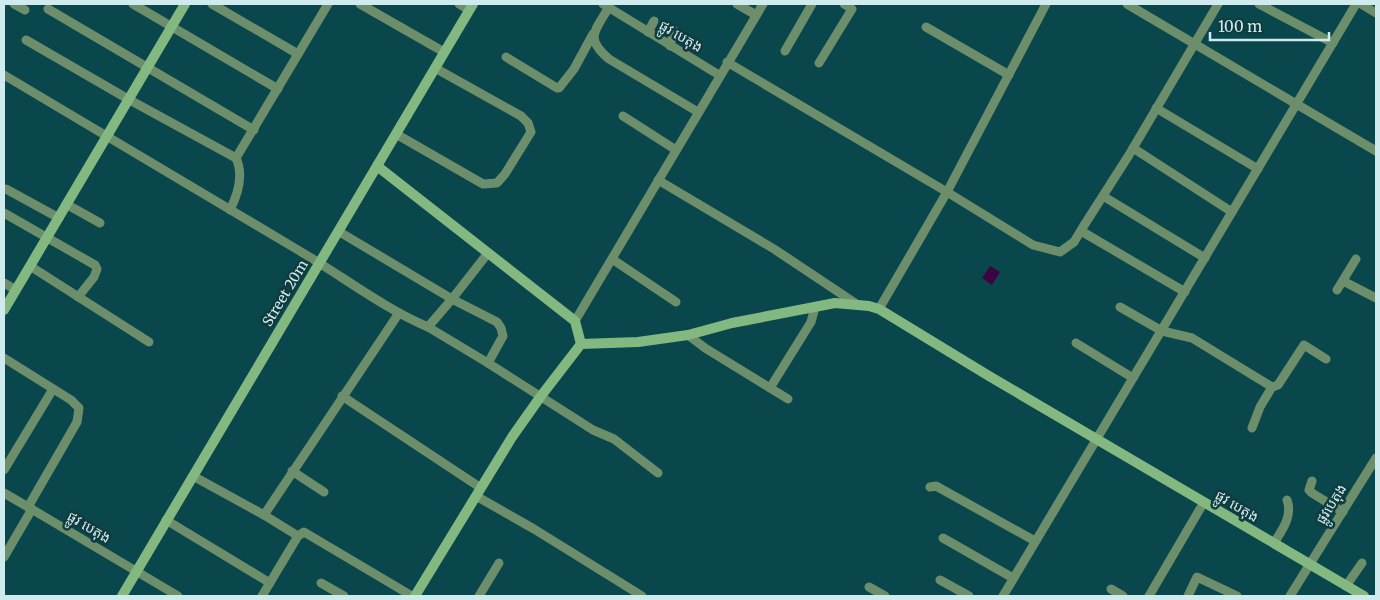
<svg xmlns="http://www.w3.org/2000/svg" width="1380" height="600" font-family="Merriweather,'Noto Sans Khmer',serif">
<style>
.water{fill:#3d0444}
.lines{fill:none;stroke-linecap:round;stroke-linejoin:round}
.street{stroke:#6c8e6a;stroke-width:9}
.secondary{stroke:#83b980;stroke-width:10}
.labels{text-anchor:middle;stroke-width:5;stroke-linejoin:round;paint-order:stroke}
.street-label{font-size:14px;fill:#cfebed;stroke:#103b3f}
</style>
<rect width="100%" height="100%" fill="#09474c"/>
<polygon class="water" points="990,266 1000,272 992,285 982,278"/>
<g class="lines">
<g class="street">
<polyline points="14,4 25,10"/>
<polyline points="133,4 278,89"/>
<polyline points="212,4 298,54"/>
<polyline points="360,4 444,52"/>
<polyline points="459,4 469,10"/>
<polyline points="603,4 719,75"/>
<polyline points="737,4 756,15"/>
<polyline points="1127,4 1376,151"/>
<polyline points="1259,4 1333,43"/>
<polyline points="1361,4 1376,13"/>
<path d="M609 7C595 31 584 38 609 59L698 112"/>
<polyline points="48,9 254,130"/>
<polyline points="926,27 1009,75"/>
<polyline points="648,32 654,21"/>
<polyline points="26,40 128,99 236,158"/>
<polyline points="670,46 674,30"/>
<polyline points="785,51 812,4"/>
<polyline points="506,57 557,88 559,88 574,69 593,34"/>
<polyline points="727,62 947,192 1033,245 1060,252 1074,242 1083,227 1129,155 1218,4"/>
<polyline points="819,63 852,9 844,4"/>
<path d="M4 75C102 133 200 191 298 250 341 275 383 308 428 327L452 299 497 322 501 328 503 336 488 363"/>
<polyline points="1156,108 1258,169"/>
<polyline points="623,116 676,150"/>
<polyline points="396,134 483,184 497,183 505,174 531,132 528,123 521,116 435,68"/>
<polyline points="1133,148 1232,212"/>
<polyline points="658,180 774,249 855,303"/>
<polyline points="6,189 59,218"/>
<polyline points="1103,196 1205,258"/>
<polyline points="66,204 100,223"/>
<path d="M230 210C238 194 244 175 236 158L328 4"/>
<polyline points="4,213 95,265 97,269 94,277 78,297"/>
<polyline points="338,231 452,299 488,253"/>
<polyline points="1081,231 1185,292"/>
<polyline points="612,259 676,302"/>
<polyline points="30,266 149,342"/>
<polyline points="1343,281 1376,298"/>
<polyline points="4,283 16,290"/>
<polyline points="1337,290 1356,259"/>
<polyline points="1120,307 1162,331 1192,338 1272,387 1278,385 1304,345 1326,359"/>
<polyline points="879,309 947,192 1046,4"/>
<polyline points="575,321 763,4"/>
<polyline points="428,327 488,363 593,430 614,439 658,473"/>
<polyline points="688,335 705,348 788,399"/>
<polyline points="1076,343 1133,378"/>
<polyline points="4,358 71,400 79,408 77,422 28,507 4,493"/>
<polyline points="770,388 811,322 815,307"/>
<polyline points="342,396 481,488"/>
<polyline points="1252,428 1260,407 1272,387"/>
<polyline points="4,470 53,389"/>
<polyline points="292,471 324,492"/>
<polyline points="193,476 264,515 298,536"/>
<polyline points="1312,481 1309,490 1312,493 1343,512"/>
<polyline points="930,487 936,486 1035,541"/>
<polyline points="476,496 534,529 642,596"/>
<polyline points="28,507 178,596"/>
<polyline points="264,515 399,313"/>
<polyline points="166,520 270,583"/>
<polyline points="943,538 1013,578"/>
<path d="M1274 543C1282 530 1293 516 1287 500"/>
<polyline points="4,557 32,509"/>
<polyline points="940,580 969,596"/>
<polyline points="321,583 344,596"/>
<polyline points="1346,586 1362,563"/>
<polyline points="869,587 885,596"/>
<polyline points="1111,589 1123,596"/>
<polyline points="262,596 298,536 304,532 412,596"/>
<polyline points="479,596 499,563"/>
<polyline points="1003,596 1356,4"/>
<polyline points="1149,596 1204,502"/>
<polyline points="1188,596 1197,577 1237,596"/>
<polyline points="1290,596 1376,458"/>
</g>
<g class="secondary">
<polyline points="377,166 575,321 581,344"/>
<polyline points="4,310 185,4"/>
<polyline points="122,596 473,4"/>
<polyline points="415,596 512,437 541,396 581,344 638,342 688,335 732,323 835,303 869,306 879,309 989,376 1364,596"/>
</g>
</g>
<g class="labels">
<g class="street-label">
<text transform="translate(681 36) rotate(31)" y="5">ផ្លូវ បេតុង</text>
<text transform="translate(285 293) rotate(-59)" y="5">Street 20m</text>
<text transform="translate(1331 504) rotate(-58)" y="5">ផ្លូវបេតុង</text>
<text transform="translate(1237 506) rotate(31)" y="5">ផ្លូវ បេតុង</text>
<text transform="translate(89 527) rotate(31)" y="5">ផ្លូវ បេតុង</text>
</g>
</g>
<rect width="1380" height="600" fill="none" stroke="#cfebed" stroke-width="10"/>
<path d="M1210 32v8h119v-8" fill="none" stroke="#cfebed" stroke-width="2.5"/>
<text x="1218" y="32" font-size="15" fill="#cfebed" stroke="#103b3f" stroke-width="4" paint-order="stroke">100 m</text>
</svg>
